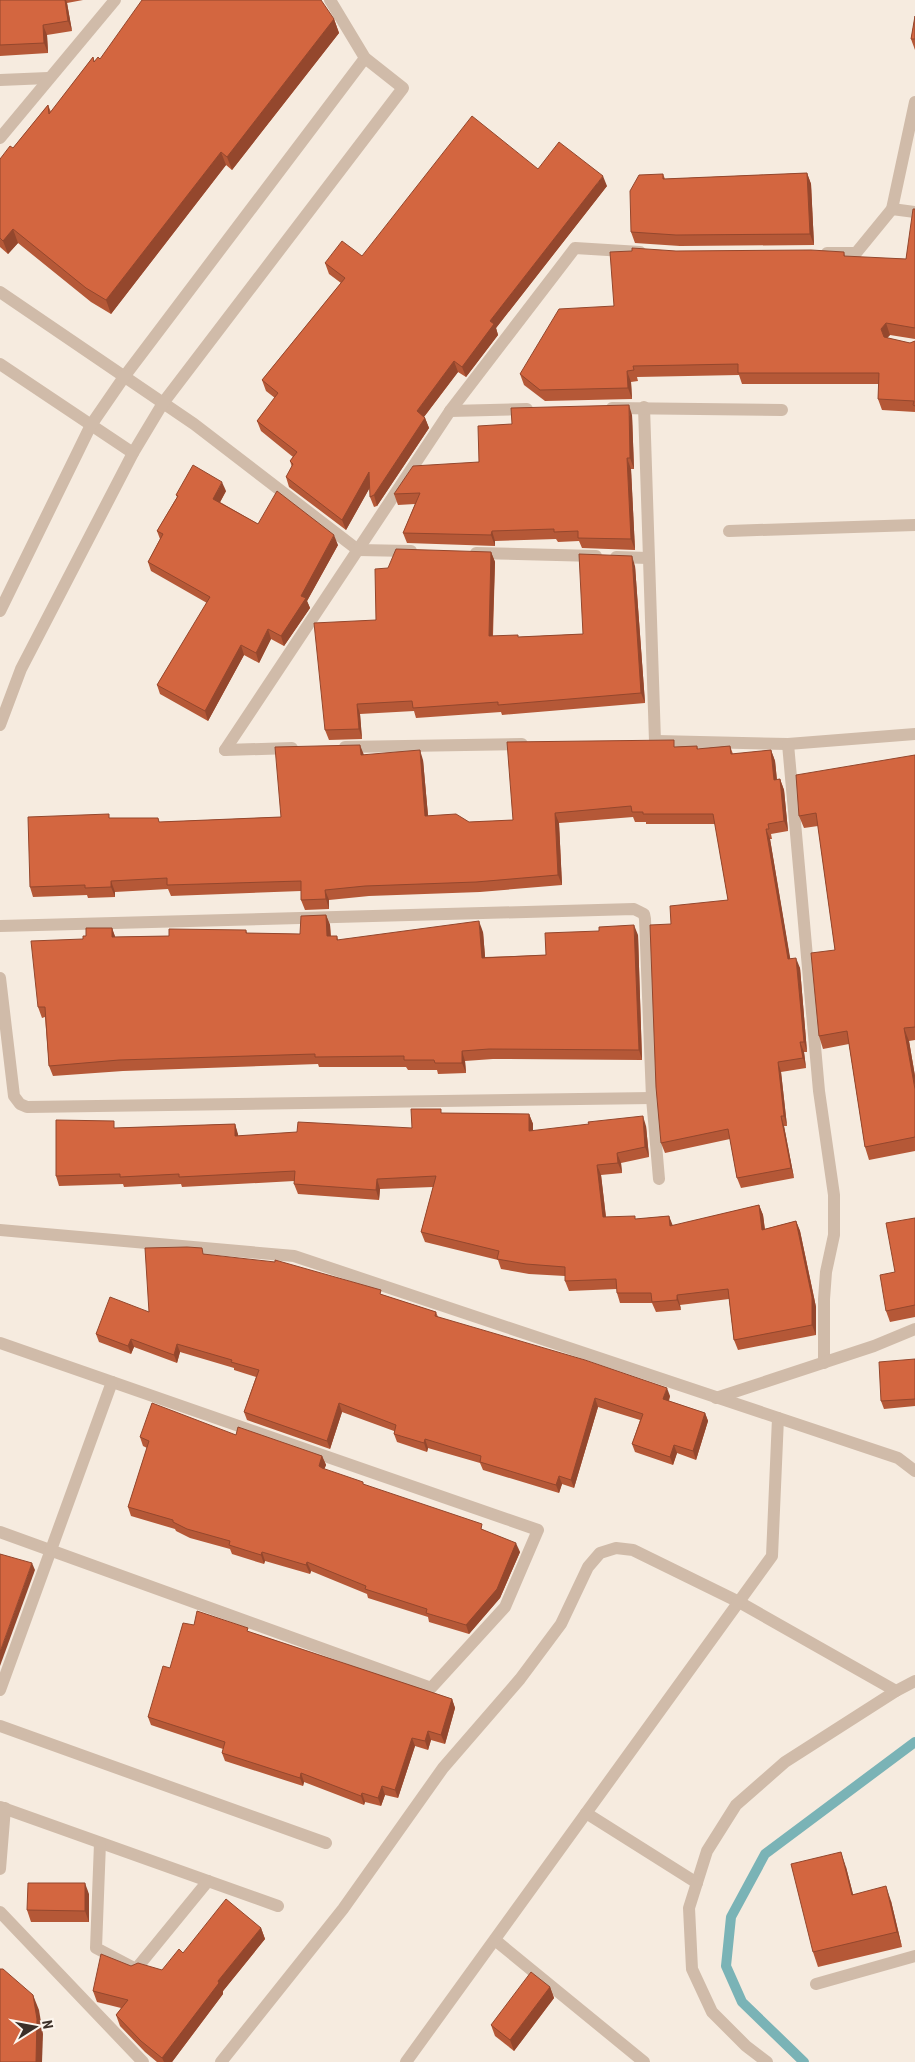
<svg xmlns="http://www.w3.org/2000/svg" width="915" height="2062" font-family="'Roboto Condensed',sans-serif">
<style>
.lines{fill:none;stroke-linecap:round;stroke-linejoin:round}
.stream{stroke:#7ab3b6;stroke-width:10}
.minor{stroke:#d0bba9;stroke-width:12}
.wall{fill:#b55837}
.shaded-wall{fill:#94472d}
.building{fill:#d36640;stroke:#94472d}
</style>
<rect width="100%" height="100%" fill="#f6ebdf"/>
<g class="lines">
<polyline class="stream" points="804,2062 742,2002 726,1966 731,1917 765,1854 915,1742"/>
<g class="minor">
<polyline points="0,80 48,78"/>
<polyline points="0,138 115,0"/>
<polyline points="892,209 915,212"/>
<polyline points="827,253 856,253 892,209 915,102"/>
<polyline points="0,292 194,424 358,550 411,551"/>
<polyline points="0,364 133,453"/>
<polyline points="644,407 655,741"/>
<polyline points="612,408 782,410"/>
<polyline points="450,411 527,409"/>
<polyline points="729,531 915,525"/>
<polyline points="476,553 596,556"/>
<polyline points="616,557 648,558"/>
<polyline points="0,611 91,425 124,377 365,58"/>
<polyline points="0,725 21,669 133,453 163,403 403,88 365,58 330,0"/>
<polyline points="657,741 788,744 915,734"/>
<polyline points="788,744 819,1091 834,1195 834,1235 826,1272 824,1299 824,1363"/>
<polyline points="345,747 522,744"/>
<polyline points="225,750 450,411 575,248 640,252"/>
<polyline points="225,750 292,748"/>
<polyline points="0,926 634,909 644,914 645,919 652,1098 659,1179"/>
<polyline points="0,978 14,1096 20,1104 27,1107 652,1098"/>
<polyline points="0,1230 294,1256 898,1458 915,1471"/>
<polyline points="0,1343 538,1530 505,1607 431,1688 0,1532"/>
<polyline points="716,1398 874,1346 915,1329"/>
<polyline points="0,1690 112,1382"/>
<polyline points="0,1726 326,1843"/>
<polyline points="0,1807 278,1906"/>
<polyline points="586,1813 697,1883"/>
<polyline points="100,1843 96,1948 136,1969 208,1881"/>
<polyline points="0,1869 5,1808"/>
<polyline points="0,1912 143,2062"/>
<polyline points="495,1940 644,2062"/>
<polyline points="816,1984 915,1956"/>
<polyline points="221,2062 343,1909 443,1768 520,1679 561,1624 588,1567 600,1553 616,1548 633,1550 739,1602 896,1691"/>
<polyline points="406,2062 772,1556 778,1418"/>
<polyline points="767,2062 746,2046 712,2012 692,1969 689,1908 707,1851 736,1805 785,1762 896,1691 915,1681"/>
</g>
</g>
<g class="wall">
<polygon points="0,0 83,0 67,3 72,31 47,35 48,53 0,56"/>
<polygon points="915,16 915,50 911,39"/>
<polygon points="334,19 339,33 232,170 226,165 111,314 91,302 18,243 8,254 0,247 0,159 13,148 48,105 51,112 93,57 94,61 100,59"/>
<polygon points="538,169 607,186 496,328 498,335 466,377 458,372 424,417 425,418 429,428 377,506 374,507 370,497 370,487 346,530 289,487 286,477 292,467 290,461 293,457 261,431 257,421 275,398 266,391 262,380 341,283 329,274 325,263 362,256"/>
<polygon points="807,173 811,184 814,245 680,246 635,243 631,232 663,174 665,179"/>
<polygon points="915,209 915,339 890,335 887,338 910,343 915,341 915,412 882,410 878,399 879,384 742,384 739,375 637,377 638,381 631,382 632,399 545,401 524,385 520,374 614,306 676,251 844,252 845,257 906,259"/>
<polygon points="632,415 634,469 631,469 635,550 582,548 579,541 558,542 556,539 495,541 495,546 407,543 403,533 415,504 398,505 394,494 479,462"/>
<polygon points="226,491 220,502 258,524 338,545 307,601 310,608 284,646 271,639 259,663 244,655 208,721 160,694 157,685 207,603 151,571 148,562 160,539 157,531 177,497 176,495"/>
<polygon points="491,552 495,562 493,636 518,637 583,634 635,566 645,703 502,715 501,712 416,718 414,711 360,714 362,739 329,740 325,730 376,620 388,568"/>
<polygon points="697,746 698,749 730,746 733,754 771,750 775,761 777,780 780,779 784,790 788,831 771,834 772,839 770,839 790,959 800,968 807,1052 804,1052 806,1068 781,1072 787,1126 784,1126 794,1178 741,1188 737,1178 730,1139 665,1153 661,1143 671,924 728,900 715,824 646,824 646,822 635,822 633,817 559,823 562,885 480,892 369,896 329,900 329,909 305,910 301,900 301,891 171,896 168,889 115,892 115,897 88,898 87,895 33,897 30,887 110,818 160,822 281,817 363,755 423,760 428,816 469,822 513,820 676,747"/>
<polygon points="915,755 915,1040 909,1041 915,1076 915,1151 869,1160 865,1147 849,1044 823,1049 819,1036 835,950 818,826 804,828 799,816"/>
<polygon points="326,915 330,925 331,936 337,936 338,940 483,932 485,957 546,955 638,935 642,1060 493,1059 465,1061 466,1073 438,1074 437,1070 408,1070 406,1067 319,1067 318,1064 123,1071 53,1076 49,1066 45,1017 42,1018 38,1007 86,936 112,928 115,937 169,936 246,930 247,933 300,934"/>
<polygon points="443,1113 529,1114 533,1124 533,1131 646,1126 649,1157 621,1163 622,1173 601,1175 606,1217 636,1219 669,1216 672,1226 759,1205 763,1215 765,1229 796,1221 800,1231 816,1307 816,1335 738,1350 734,1340 729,1299 680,1305 681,1310 656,1312 652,1303 620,1303 617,1293 617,1289 569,1291 565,1281 565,1276 529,1274 501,1269 498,1260 425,1242 421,1232 433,1187 380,1189 379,1200 298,1194 294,1184 294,1181 182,1187 181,1184 124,1187 123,1184 59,1186 56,1176 116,1128 235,1124 238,1136 412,1128"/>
<polygon points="915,1218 915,1317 890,1322 886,1311 895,1272"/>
<polygon points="204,1254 383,1295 436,1312 438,1317 670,1396 669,1401 705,1413 708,1421 696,1460 677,1453 673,1465 635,1452 632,1444 640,1420 598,1407 574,1488 562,1484 559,1493 483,1470 480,1463 428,1448 427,1452 397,1442 394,1434 394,1431 342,1412 330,1449 247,1420 244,1412 256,1377 234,1370 234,1368 180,1352 177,1363 134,1347 131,1354 99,1342 96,1334 149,1312"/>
<polygon points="915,1359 915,1406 884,1409 881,1401"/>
<polygon points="236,1435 322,1456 326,1465 324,1469 364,1485 484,1530 520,1552 500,1598 469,1634 429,1622 428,1617 368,1598 367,1594 311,1571 310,1574 265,1561 264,1564 232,1554 230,1549 190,1538 176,1531 175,1529 131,1516 128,1507 147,1448 143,1446 140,1437"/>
<polygon points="194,1625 249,1632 452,1699 455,1708 445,1744 431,1740 428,1750 415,1746 398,1798 385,1795 381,1806 365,1802 364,1805 304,1782 303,1786 225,1761 222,1753 223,1749 151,1725 148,1717 170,1668"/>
<polygon points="846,1867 853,1894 891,1901 902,1947 818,1967 813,1952"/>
<polygon points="89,1894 89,1922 31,1922 27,1910"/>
<polygon points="261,1928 265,1939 223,1991 223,1994 172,2062 157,2062 145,2052 120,2026 116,2015 121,2008 97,2002 93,1991 131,1966 162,1970 183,1953"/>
<polygon points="550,1987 554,1998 514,2051 495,2036 491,2025"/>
</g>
<g class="shaded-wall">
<polygon points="65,0 66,0 67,3 72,31 68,21"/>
<polygon points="334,19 339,33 232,170 227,157"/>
<polygon points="43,25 47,35 48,53 44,43"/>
<polygon points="221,152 226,165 111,314 106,300"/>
<polygon points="807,173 811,184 814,245 810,234"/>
<polygon points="603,176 607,186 496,328 498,335 466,377 462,367 490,321"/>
<polygon points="13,229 18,243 8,254 3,241"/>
<polygon points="886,323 890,335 885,340 881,329"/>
<polygon points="454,361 458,372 420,422 417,411"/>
<polygon points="627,371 631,382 632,399 628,388"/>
<polygon points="629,405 632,415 634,469 630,458"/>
<polygon points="425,418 429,428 377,506 374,495"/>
<polygon points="627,458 631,469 635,550 631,539"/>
<polygon points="369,472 373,482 346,530 342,520"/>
<polygon points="222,482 226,491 217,508 213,499"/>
<polygon points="492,531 495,541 495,546 491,535"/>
<polygon points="334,535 338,545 307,601 310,608 284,646 281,636 301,596"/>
<polygon points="491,552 495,562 492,646 489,636"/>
<polygon points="632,556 635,566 645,703 641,693"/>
<polygon points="268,629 271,639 259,663 256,653"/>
<polygon points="241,645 244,655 208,721 205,711"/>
<polygon points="357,704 360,714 362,739 359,729"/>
<polygon points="360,745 364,755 361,755"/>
<polygon points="420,750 423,760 429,826 425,816"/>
<polygon points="771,750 775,761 778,791 774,780"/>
<polygon points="780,779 784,790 788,831 784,821"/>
<polygon points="555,813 559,823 562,885 558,875"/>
<polygon points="766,829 770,839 792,969 788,959"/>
<polygon points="111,881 115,892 115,897 111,887"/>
<polygon points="325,890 329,900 329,909 326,899"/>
<polygon points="326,915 330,925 331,946 327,936"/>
<polygon points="479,921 483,932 486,968 482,958"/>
<polygon points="634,925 638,935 642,1060 639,1050"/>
<polygon points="112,928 116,939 112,937"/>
<polygon points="796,958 800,968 807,1052 804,1042"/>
<polygon points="904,1028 909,1041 915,1076 915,1089"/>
<polygon points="800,1042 804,1052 806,1068 803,1058"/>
<polygon points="462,1051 465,1061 466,1073 462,1063"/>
<polygon points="778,1062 781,1072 787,1126 784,1116"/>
<polygon points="529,1114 533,1124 533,1141 529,1131"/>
<polygon points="643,1116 646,1126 649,1157 645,1147"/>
<polygon points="781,1116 784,1126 794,1178 791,1168"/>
<polygon points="235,1124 238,1134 239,1146 235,1136"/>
<polygon points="617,1153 621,1163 622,1173 618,1163"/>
<polygon points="597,1165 601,1175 607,1227 603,1217"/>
<polygon points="377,1179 380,1189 379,1200 376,1190"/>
<polygon points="759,1205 763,1215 766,1240 762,1230"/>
<polygon points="669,1216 673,1226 670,1226"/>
<polygon points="796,1221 800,1231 816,1307 816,1335 812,1325"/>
<polygon points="677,1295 680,1305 681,1310 677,1300"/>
<polygon points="131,1339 134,1347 131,1354 128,1346"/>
<polygon points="177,1344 180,1352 177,1363 174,1355"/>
<polygon points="667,1388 670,1396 666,1408 663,1399"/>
<polygon points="595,1398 598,1407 574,1488 571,1480"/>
<polygon points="339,1403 342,1412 330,1449 327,1441"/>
<polygon points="705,1413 708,1421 696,1460 693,1451"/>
<polygon points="425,1439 428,1448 427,1452 424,1443"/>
<polygon points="674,1445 677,1453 673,1465 670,1457"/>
<polygon points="322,1456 326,1465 322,1475 319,1466"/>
<polygon points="559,1476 562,1484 559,1493 556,1485"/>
<polygon points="516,1543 520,1552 500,1598 469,1634 466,1625"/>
<polygon points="262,1552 265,1561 264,1564 261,1555"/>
<polygon points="307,1562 311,1571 310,1574 306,1565"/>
<polygon points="32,1563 35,1570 0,1666 0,1652"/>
<polygon points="452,1699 455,1708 445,1744 441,1735"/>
<polygon points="428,1731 431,1740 428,1750 425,1741"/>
<polygon points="412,1738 415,1746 398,1798 395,1790"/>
<polygon points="301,1773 304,1782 303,1786 300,1778"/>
<polygon points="382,1786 385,1795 381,1806 378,1798"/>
<polygon points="362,1793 365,1802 364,1805 361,1796"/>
<polygon points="841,1852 846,1867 857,1910 852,1895"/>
<polygon points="85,1883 89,1894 89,1922 85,1911"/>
<polygon points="886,1886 891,1901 902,1947 897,1932"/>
<polygon points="261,1928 265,1939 223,1991 223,1994 172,2062 164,2062 162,2058 218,1981"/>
<polygon points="550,1987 554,1998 514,2051 510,2040"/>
<polygon points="33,1995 39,2010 43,2034 42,2062 36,2062"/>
</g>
<g class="building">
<polygon points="0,0 65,0 68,21 43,25 44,43 0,45"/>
<polygon points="142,0 321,0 334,19 227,157 221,152 106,300 86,288 13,229 3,241 0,238 0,159 10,146 13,148 48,105 49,114 93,57 94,62 98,57 100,59"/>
<polygon points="915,16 915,39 911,39"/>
<polygon points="472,116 538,169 559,142 603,176 490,321 494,324 462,367 454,361 417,411 425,418 374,495 370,497 369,472 342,520 286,477 293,464 290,461 297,452 257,421 278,393 262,380 345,278 325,263 342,241 362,256"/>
<polygon points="807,173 810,234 676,235 631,232 630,191 639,175 663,174 663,179"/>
<polygon points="913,209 915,209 915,328 886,323 881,329 884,337 910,343 915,341 915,406 913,405 914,401 878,399 879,373 738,373 738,364 633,366 634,370 627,371 628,388 540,390 520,374 559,309 614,306 610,252 632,251 632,248 676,251 811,250 844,252 844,256 906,259"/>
<polygon points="629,405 630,458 627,458 631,539 578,538 578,531 554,532 554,529 492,531 491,535 403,533 420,493 394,494 413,466 479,462 478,426 512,424 511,408"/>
<polygon points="193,465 222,482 213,499 258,524 277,491 334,535 301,596 306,598 281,636 268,629 256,653 241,645 205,711 157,685 210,597 148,562 163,534 157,531 178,496 176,495"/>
<polygon points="396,549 491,552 489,636 518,635 518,637 583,634 579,554 632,556 641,693 498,705 498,702 413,708 412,701 357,704 359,729 325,730 314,623 376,620 375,569 388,568"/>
<polygon points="674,740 674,747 697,746 697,749 730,746 731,754 771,750 774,780 780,779 784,821 768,824 769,829 766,829 788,959 796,958 804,1042 800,1042 803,1058 778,1062 784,1116 781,1116 791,1168 737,1178 728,1129 661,1143 656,1087 650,925 671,924 670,906 728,900 713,814 643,814 643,812 632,812 631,806 555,813 558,875 476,882 365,886 325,890 326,899 301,900 301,881 167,885 167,878 111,881 111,887 85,888 85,885 30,887 28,817 109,814 109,818 158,818 159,822 281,817 275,747 360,745 361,755 420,750 425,816 456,814 469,822 513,820 507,742"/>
<polygon points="915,755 915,1027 904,1028 915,1089 915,1137 865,1147 847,1031 819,1036 811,953 835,950 816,813 799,816 796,775"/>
<polygon points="326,915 327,936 337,936 337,940 479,921 482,958 546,955 545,933 599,931 599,927 634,925 639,1050 489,1049 462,1051 462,1063 435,1063 434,1060 404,1060 404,1056 315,1057 315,1054 119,1060 49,1066 45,1007 38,1007 31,941 83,939 83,936 86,936 86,928 112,928 112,937 169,936 169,929 246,930 246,933 300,934 301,916"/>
<polygon points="411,1109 441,1109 441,1113 529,1114 529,1131 589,1124 588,1122 643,1116 645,1147 617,1153 618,1163 597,1165 603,1217 635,1216 635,1219 669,1216 670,1226 759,1205 762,1230 796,1221 812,1297 812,1325 734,1340 728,1289 677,1295 677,1300 652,1302 651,1293 617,1293 616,1279 565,1281 565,1267 526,1264 497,1259 499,1251 421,1232 436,1176 377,1179 376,1190 294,1184 295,1171 179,1177 179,1174 120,1177 120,1174 56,1176 56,1120 114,1121 114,1128 235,1124 235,1136 297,1132 298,1122 412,1128"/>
<polygon points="915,1218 915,1305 886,1311 880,1275 895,1272 886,1223"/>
<polygon points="187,1247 202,1248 203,1254 275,1262 275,1260 381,1290 380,1294 436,1312 435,1316 585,1360 667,1388 663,1399 705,1413 693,1451 674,1445 670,1457 632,1444 643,1414 595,1398 571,1480 559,1476 556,1485 480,1462 481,1456 425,1439 424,1443 394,1434 396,1425 339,1403 327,1441 244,1412 259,1370 231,1362 232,1360 177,1344 174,1355 131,1339 128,1346 96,1334 110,1297 149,1312 145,1248"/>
<polygon points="915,1359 915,1399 881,1401 879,1362"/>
<polygon points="152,1403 236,1435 238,1427 322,1456 319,1466 322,1468 363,1482 363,1484 482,1524 481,1529 516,1543 497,1589 466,1625 426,1613 427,1609 365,1589 366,1586 307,1562 306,1565 262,1552 261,1555 229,1545 230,1541 187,1529 173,1522 173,1520 128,1507 149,1441 140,1437"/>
<polygon points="0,1554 32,1563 0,1652"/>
<polygon points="197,1611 248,1628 247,1631 452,1699 441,1735 428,1731 425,1741 412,1738 395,1790 382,1786 378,1798 362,1793 361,1796 301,1773 300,1778 222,1753 225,1742 148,1717 163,1666 170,1668 183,1623 194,1625"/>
<polygon points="841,1852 852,1895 886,1886 897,1932 813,1952 791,1864"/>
<polygon points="28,1883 85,1883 85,1911 27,1910"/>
<polygon points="226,1899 261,1928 218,1981 219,1983 162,2058 141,2041 116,2015 128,2000 93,1991 101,1954 131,1966 138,1963 162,1970 179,1949 183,1953"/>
<polygon points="0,1969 3,1969 33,1995 37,2019 36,2062 0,2062"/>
<polygon points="531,1972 550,1987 510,2040 491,2025"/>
</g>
<g transform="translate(35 2027) rotate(79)" stroke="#fcf5ed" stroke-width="4" paint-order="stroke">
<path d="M0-4L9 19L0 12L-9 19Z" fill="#3c3029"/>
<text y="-8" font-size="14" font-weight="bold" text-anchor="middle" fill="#3c3029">N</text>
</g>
</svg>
